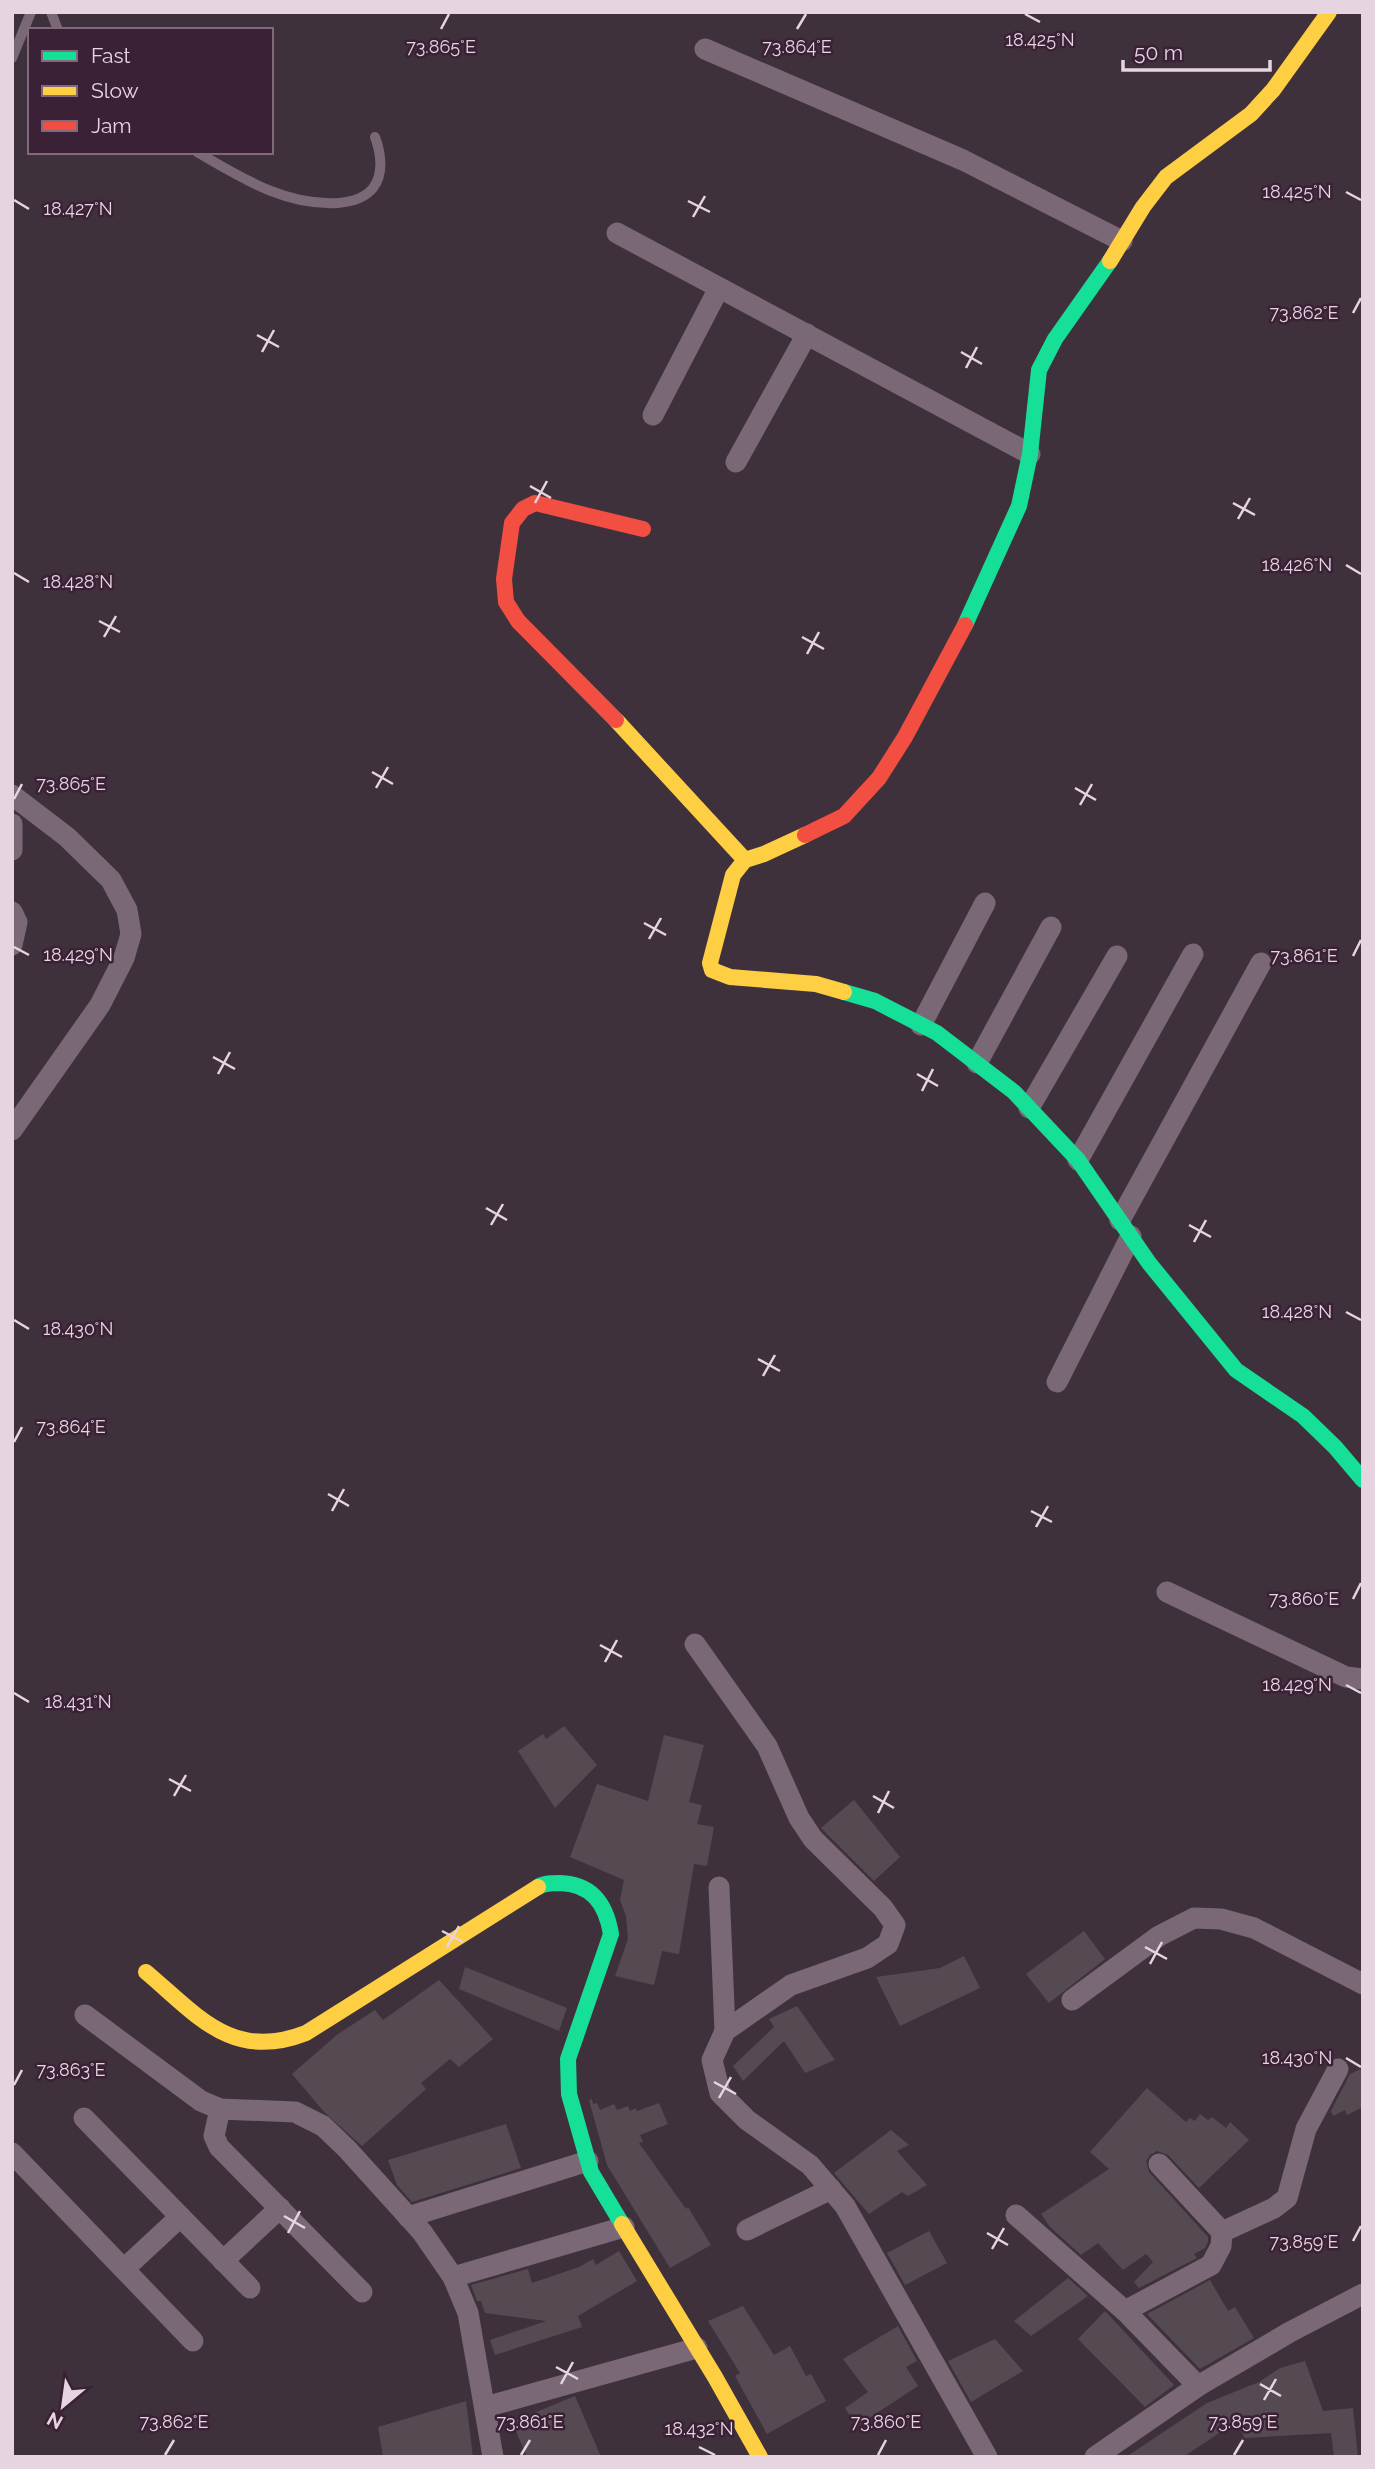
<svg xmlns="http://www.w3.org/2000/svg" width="1375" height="2469" font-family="Raleway,sans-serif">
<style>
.building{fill:#554952}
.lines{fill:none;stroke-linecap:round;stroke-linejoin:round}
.lane{stroke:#7a6876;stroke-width:10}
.street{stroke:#7a6876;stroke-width:21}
.fast{stroke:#16e098;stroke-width:16}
.slow{stroke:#ffcf43;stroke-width:16}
.jam{stroke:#f24e42;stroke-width:16}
.ticks{fill:none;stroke:#e6d5e1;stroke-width:2.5}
.ticks-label{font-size:18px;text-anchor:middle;fill:#e6d5e1;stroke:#3a2135;stroke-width:5;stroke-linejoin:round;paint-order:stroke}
</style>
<rect width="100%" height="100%" fill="#3f313c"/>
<g class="building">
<polygon points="564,1726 597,1765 555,1808 518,1751 543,1734 546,1739"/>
<polygon points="664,1735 704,1745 689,1802 702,1805 697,1824 714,1827 707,1866 694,1864 679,1954 662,1951 654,1985 615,1976 628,1939 626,1916 620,1900 624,1880 570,1857 597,1784 648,1801"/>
<polygon points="854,1800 900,1857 874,1881 821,1828"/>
<polygon points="1084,1931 1105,1959 1049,2003 1026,1974"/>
<polygon points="964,1956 980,1988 900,2026 876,1977 940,1968"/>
<polygon points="465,1967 567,2008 559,2031 459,1989"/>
<polygon points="439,1980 493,2039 459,2067 450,2059 421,2083 426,2089 362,2146 325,2113 292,2074 338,2034 375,2010 383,2020"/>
<polygon points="797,2006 835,2060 805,2073 784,2041 743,2081 733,2066 774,2027 769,2019"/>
<polygon points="1363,2068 1363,2107 1347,2115 1345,2110 1333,2116 1331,2111 1350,2074"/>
<polygon points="1147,2088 1186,2122 1190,2118 1195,2121 1200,2114 1208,2120 1212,2117 1226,2128 1230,2122 1249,2140 1199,2188 1168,2155 1157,2151 1150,2155 1146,2161 1149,2172 1208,2237 1208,2242 1205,2248 1194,2254 1197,2258 1139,2288 1134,2282 1153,2262 1146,2254 1123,2270 1098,2243 1081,2255 1050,2227 1041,2214 1109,2169 1090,2152"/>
<polygon points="592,2099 593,2104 597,2103 600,2110 614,2104 617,2110 628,2106 630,2111 636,2108 637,2111 659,2103 668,2124 640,2135 643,2142 639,2143 686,2209 688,2207 711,2245 670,2268 607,2165 589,2100"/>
<polygon points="506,2124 521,2168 412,2202 397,2185 388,2160"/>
<polygon points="891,2130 909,2145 897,2151 927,2185 908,2196 902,2192 869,2214 834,2173"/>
<polygon points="929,2231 947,2263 905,2285 887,2253"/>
<polygon points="619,2251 637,2281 578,2316 582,2327 495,2355 490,2340 546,2321 485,2313 481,2301 477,2301 471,2285 528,2269 532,2283 579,2267 593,2259 596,2265"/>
<polygon points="1068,2278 1088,2296 1031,2336 1014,2321"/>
<polygon points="1210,2280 1228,2311 1235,2307 1254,2338 1200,2369 1147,2314"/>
<polygon points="743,2306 774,2355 790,2346 806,2376 811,2374 826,2401 767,2434 735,2376 740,2373 708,2321"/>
<polygon points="1105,2311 1174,2385 1145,2407 1078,2339"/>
<polygon points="898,2326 917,2361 906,2367 918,2386 857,2426 845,2408 868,2392 843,2359"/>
<polygon points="995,2339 1023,2371 971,2402 948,2361"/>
<polygon points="1305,2361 1323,2411 1353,2408 1358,2457 1334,2457 1331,2433 1245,2438 1236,2422 1183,2457 1126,2457 1207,2403 1259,2382 1280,2368"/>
<polygon points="575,2396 601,2457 527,2457 512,2422"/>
<polygon points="466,2401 473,2457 383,2457 378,2427"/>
</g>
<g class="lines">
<g class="lane">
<polyline points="51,12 58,30"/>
<polyline points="12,58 31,12"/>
<path d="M197 152C242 178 285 206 338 203 350 202 365 198 373 188 384 174 381 153 375 137"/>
</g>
<g class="street">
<polyline points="705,49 963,160 1122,241"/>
<polyline points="617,233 1030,454"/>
<polyline points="653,415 719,288"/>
<polyline points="736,462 807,334"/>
<polyline points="12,795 67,837 111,880 127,910 131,934 124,958 100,1005 12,1130"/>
<polyline points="12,824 12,850"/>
<polyline points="12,912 17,922 12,945"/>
<polyline points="921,1025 985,903"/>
<polyline points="977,1063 1051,927"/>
<polyline points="1029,1108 1117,956"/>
<polyline points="1078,1160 1193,954"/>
<polyline points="1120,1220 1261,963"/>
<polyline points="1057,1382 1131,1236"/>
<polyline points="1167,1592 1346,1677 1363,1679"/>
<polyline points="695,1644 767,1746 799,1818 813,1839 883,1908 895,1925 888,1944 867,1958 791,1985 725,2031 712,2060 720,2093 747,2120 810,2165 845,2206 987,2457"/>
<polyline points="719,1887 725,2031"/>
<polyline points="1072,2000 1159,1936 1194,1918 1221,1919 1254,1928 1363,1984"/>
<polyline points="85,2015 201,2101 220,2109 295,2112 323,2126 347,2149 422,2232 453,2277 468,2313 493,2457"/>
<polyline points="220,2109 214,2136 219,2147 362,2292"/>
<polyline points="84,2118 250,2288"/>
<polyline points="12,2153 193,2341"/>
<polyline points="1016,2215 1125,2311 1198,2386"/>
<polyline points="408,2217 588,2161"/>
<polyline points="747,2230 831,2189"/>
<polyline points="1222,2232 1274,2208 1287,2198 1306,2129 1338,2069"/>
<polyline points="223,2261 280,2208"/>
<polyline points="124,2269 180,2217"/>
<polyline points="453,2277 624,2227"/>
<polyline points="1125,2311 1211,2265 1221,2246 1222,2232 1159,2164"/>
<polyline points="485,2407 697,2348"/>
<polyline points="1095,2457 1198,2386 1290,2332 1363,2294"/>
</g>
<g class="fast">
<polyline points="965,625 1019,506 1030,454 1039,370 1055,339 1110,261"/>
<polyline points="844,992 875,1001 937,1033 1014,1092 1078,1160 1149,1263 1236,1370 1303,1416 1335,1447 1363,1480"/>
<path d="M538 1887C544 1883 552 1883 560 1883 592 1884 606 1904 611 1934L568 2059 569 2094 591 2172 622 2224"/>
</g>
<g class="slow">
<polyline points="1110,261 1143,207 1166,177 1251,114 1273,90 1329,12"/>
<polyline points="616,720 745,860"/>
<polyline points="805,835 764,854 745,860 733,875 710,963 712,970 730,977 816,984 844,992"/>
<path d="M146 1972C197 2015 232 2062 306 2033L538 1887"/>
<polyline points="622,2224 715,2377 760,2457"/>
</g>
<g class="jam">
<polyline points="616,720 518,621 506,602 504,579 512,523 523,509 535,503 643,529"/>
<polyline points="805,835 844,816 879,778 905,737 965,625"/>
</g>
</g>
<path class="ticks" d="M1025 14 1040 22M441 29 449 14M797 29 806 14M1346 192 1361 200M14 200 29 209M688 201 710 212M693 217 705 196M1353 313 1361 298M257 335 279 347M262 352 274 330M961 352 982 364M966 368 977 347M530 486 551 498M535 503 547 481M1233 503 1255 515M1238 519 1250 498M1346 565 1361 574M14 573 29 582M99 621 120 632M104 637 116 616M802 637 824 649M807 654 819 632M372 772 393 784M376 788 388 767M1075 788 1096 800M14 799 22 784M1080 805 1092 784M644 923 666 935M649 939 661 918M14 947 29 955M1353 956 1361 940M213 1057 235 1069M218 1074 230 1052M917 1074 938 1086M922 1091 933 1069M486 1208 507 1220M491 1225 503 1204M1189 1225 1211 1237M1194 1242 1206 1220M1346 1312 1361 1320M14 1320 29 1329M758 1359 780 1371M763 1376 775 1355M14 1442 22 1427M328 1494 349 1506M332 1511 344 1489M1031 1511 1052 1522M1036 1527 1048 1506M1353 1599 1361 1583M600 1645 622 1657M605 1662 617 1640M1346 1685 1361 1693M14 1693 29 1702M169 1779 191 1791M174 1796 186 1775M873 1796 894 1808M878 1813 889 1791M442 1931 463 1942M447 1947 459 1926M1145 1947 1167 1959M1150 1964 1162 1942M1346 2058 1361 2067M714 2082 736 2094M14 2085 22 2070M719 2098 731 2077M284 2216 305 2228M288 2233 300 2211M987 2233 1008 2245M1353 2241 1361 2226M992 2249 1004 2228M556 2367 578 2379M561 2384 573 2362M1260 2384 1281 2396M1264 2400 1276 2379M699 2447 715 2455M165 2455 174 2440M521 2455 530 2440M878 2455 886 2440M1234 2455 1243 2440"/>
<g class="ticks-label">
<text x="1040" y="46">18.425°N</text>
<text x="441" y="53">73.865°E</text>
<text x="797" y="53">73.864°E</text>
<text x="1297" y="198">18.425°N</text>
<text x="78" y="215">18.427°N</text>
<text x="1304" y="319">73.862°E</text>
<text x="1297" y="571">18.426°N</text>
<text x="78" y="588">18.428°N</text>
<text x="71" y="790">73.865°E</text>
<text x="78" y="961">18.429°N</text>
<text x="1304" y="962">73.861°E</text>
<text x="1297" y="1318">18.428°N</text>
<text x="78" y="1335">18.430°N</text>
<text x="71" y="1433">73.864°E</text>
<text x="1304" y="1605">73.860°E</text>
<text x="1297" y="1691">18.429°N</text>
<text x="78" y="1708">18.431°N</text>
<text x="1297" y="2064">18.430°N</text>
<text x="71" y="2076">73.863°E</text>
<text x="1304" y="2248">73.859°E</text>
<text x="174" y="2428">73.862°E</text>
<text x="530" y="2428">73.861°E</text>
<text x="886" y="2428">73.860°E</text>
<text x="1243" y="2428">73.859°E</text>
<text x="699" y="2435">18.432°N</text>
</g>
<rect width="1375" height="2469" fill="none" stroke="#e6d5e1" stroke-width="28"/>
<rect x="28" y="28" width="245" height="126" fill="#3a2135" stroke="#7f697a" stroke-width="2"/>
<rect x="42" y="51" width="35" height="10" fill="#16e098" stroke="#7f697a" stroke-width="2"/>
<text x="91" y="63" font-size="21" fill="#e6d5e1">Fast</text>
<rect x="42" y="86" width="35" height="10" fill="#ffcf43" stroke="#7f697a" stroke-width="2"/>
<text x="91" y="98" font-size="21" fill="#e6d5e1">Slow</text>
<rect x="42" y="121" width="35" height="10" fill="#f24e42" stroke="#7f697a" stroke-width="2"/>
<text x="91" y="133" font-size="21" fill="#e6d5e1">Jam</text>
<g transform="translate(63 2406) rotate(209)" stroke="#3a2135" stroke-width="5" paint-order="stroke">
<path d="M0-5L12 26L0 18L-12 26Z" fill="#e6d5e1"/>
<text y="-10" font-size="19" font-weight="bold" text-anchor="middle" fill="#e6d5e1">N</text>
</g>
<path d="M1123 60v10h147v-10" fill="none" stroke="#e6d5e1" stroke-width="3.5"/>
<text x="1134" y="60" font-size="21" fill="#e6d5e1" stroke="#3a2135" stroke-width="5" paint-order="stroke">50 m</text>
</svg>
